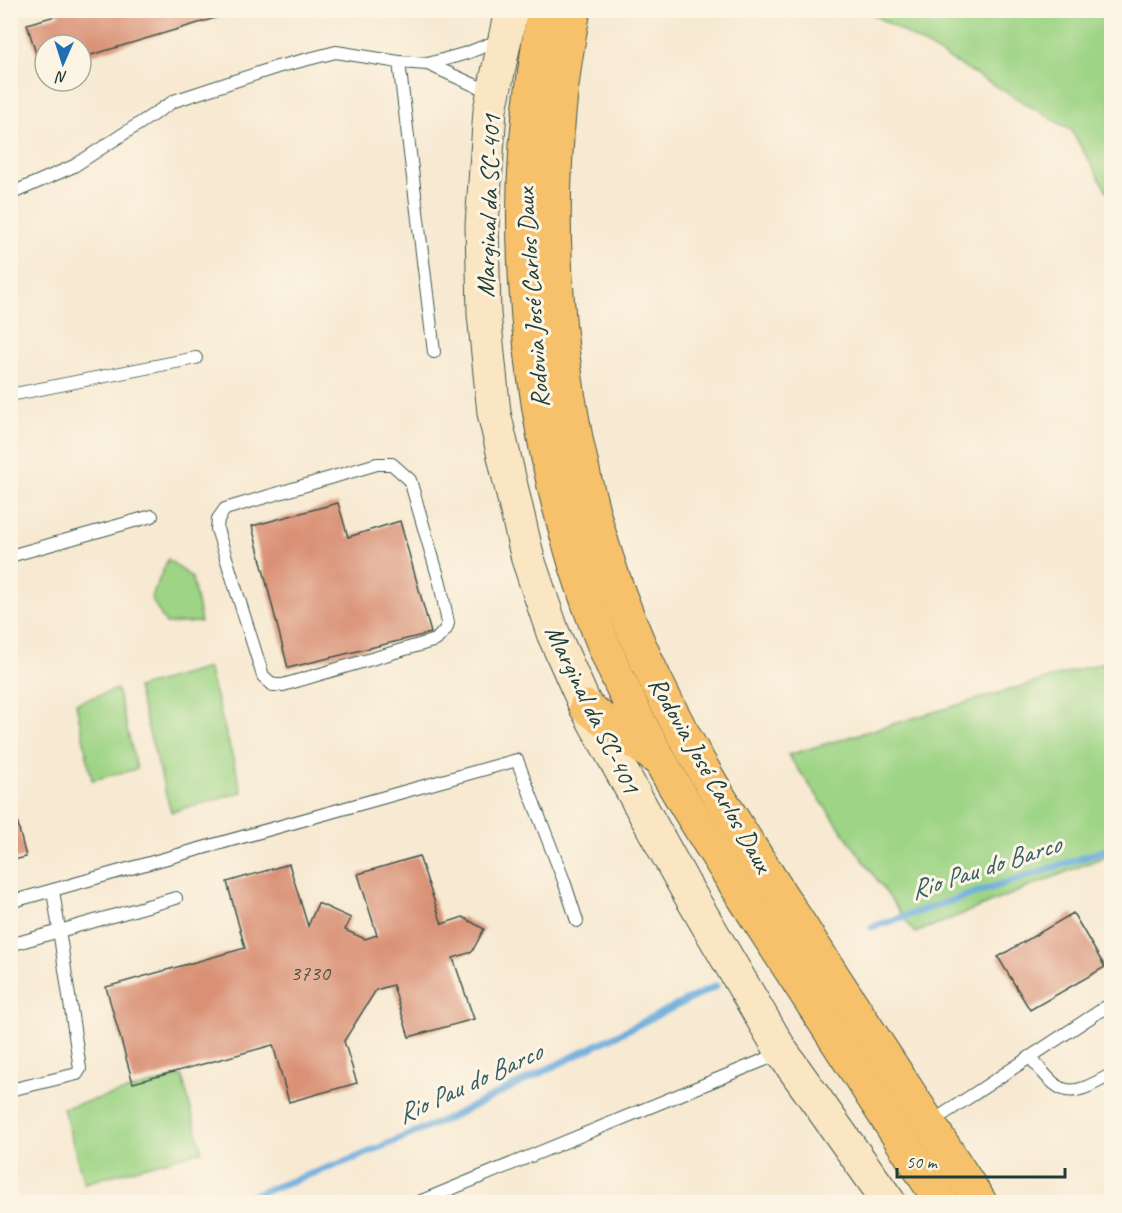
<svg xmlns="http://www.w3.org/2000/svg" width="1122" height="1213" font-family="Caveat,sans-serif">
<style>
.green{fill:#9ed485;stroke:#5e885c;stroke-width:1.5}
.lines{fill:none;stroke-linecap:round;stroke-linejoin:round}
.stream{stroke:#67abdc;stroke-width:7}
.building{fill:#d99176}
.service-casing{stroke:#3f574c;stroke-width:14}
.secondary-casing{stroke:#3f574c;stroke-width:35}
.trunk-casing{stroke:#3f574c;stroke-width:35}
.service{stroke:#fff;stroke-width:12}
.secondary{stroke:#fbe6c4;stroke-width:33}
.trunk{stroke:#f6c16b;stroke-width:33}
.labels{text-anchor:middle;stroke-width:6;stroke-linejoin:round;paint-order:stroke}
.number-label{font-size:22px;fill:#4e5244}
.street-label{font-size:26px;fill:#1f3d34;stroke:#fcf5e5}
.water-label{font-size:27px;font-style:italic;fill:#355e66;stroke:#fcf5e5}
</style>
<rect width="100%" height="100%" fill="#fcf5e5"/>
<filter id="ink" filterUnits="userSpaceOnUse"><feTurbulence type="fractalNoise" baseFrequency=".0167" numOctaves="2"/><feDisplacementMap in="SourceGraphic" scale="12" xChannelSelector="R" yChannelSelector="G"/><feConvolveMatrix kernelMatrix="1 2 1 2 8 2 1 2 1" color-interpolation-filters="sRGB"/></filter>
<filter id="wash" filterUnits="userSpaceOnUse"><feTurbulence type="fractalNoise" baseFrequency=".008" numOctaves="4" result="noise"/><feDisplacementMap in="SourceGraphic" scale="24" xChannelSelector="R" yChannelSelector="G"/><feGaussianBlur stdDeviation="1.35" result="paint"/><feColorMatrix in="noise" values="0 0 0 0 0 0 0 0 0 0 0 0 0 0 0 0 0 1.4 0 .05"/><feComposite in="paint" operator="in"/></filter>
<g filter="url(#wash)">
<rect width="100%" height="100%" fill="#f7e9d2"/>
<g class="green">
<polygon points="867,11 1111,11 1111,198 1071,130"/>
<polygon points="168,559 192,578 201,622 166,624 151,598"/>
<polygon points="1111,660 1111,854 915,933 788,755"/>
<polygon points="208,668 242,792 171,812 137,688"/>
<polygon points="117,689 137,769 92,780 76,703"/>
<polygon points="182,1076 202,1151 84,1183 63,1108"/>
</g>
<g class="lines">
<g class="stream">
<polyline points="872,927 1112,848"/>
<polyline points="234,1202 355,1158 449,1118 716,986"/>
</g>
</g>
<g id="blocks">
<g class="building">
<polygon points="58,10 239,10 239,11 81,58 81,45 45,45 45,69 41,70 27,24 59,15"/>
<polygon points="338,503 348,537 400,521 431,633 288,668 252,526"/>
<polygon points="14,809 26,857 10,861 10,810"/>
<polygon points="419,856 442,924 463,917 484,929 472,952 453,958 474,1019 409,1037 393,985 376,990 344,1041 357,1083 289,1102 273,1045 133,1083 106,987 245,948 227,882 289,864 308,926 318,903 351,918 345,930 365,939 377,935 358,874"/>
<polygon points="1073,913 1105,967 1030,1010 998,957"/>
</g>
</g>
</g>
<g filter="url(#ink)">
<use href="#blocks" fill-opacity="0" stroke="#3f574c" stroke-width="1.5"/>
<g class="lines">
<defs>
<g id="service">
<polyline points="399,62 434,352"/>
<polyline points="428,64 492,93"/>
<polyline points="10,194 74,166 174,101 277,67 336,52 399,62 428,64 467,53 500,40"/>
<polyline points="10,395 196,358"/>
<polygon points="377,464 392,464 410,480 440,583 448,623 446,629 436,640 283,685 273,685 263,676 217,529 218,519 225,509"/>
<polyline points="10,556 152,516"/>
<polyline points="10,902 517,760 564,881 577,921"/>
<polyline points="10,945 176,898"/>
<path d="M1030 1057C1062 1096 1066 1100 1112 1074"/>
<polyline points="10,1090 77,1074 80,1069 53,890"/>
<polyline points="930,1123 1112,1003"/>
<polyline points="419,1202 781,1053"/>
</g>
<polyline id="secondary" points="511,10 490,110 482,225 484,314 494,413 528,559 553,633 586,707 686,888 782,1052 889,1202"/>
<g id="trunk">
<path d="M544 10C540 29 538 49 535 68 523 142 521 216 526 290 533 409 556 521 599 633 640 739 703 834 764 929 823 1020 882 1111 941 1202"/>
<path d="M574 10C531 229 559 480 656 681 698 768 750 847 802 928 862 1020 921 1111 980 1202"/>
<polyline points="586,707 655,757"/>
</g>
</defs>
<use href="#service" class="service-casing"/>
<use href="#secondary" class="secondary-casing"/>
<use href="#trunk" class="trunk-casing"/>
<use href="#service" class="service"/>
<use href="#secondary" class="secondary"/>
<use href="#trunk" class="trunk"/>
</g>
</g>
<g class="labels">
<g class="number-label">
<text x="310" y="980">3730</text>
</g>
<g class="street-label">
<text transform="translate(488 206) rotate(-88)" y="9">Marginal da SC-401</text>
<text transform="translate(532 298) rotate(-94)" y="9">Rodovia José Carlos Daux</text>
<text transform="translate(593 709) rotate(64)" y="9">Marginal da SC-401</text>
<text transform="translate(711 774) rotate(60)" y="9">Rodovia José Carlos Daux</text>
</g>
<g class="water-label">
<text transform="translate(985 867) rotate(-18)" y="9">Rio Pau do Barco</text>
<text transform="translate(469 1083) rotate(-25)" y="9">Rio Pau do Barco</text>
</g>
</g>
<rect width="1122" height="1213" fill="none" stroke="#fcf5e5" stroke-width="36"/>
<g transform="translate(63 63) rotate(183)"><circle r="28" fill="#fcf5e5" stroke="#a4ab9e" stroke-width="1.5"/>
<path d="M0-4.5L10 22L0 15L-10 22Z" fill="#1f6fb2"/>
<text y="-9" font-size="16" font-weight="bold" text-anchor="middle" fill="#1f3d34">N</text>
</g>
<path d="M897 1168v9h168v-9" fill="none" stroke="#1f3d34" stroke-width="3"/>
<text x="906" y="1168" font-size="18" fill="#1f3d34" stroke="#fcf5e5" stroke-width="4.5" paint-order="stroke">50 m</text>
</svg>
